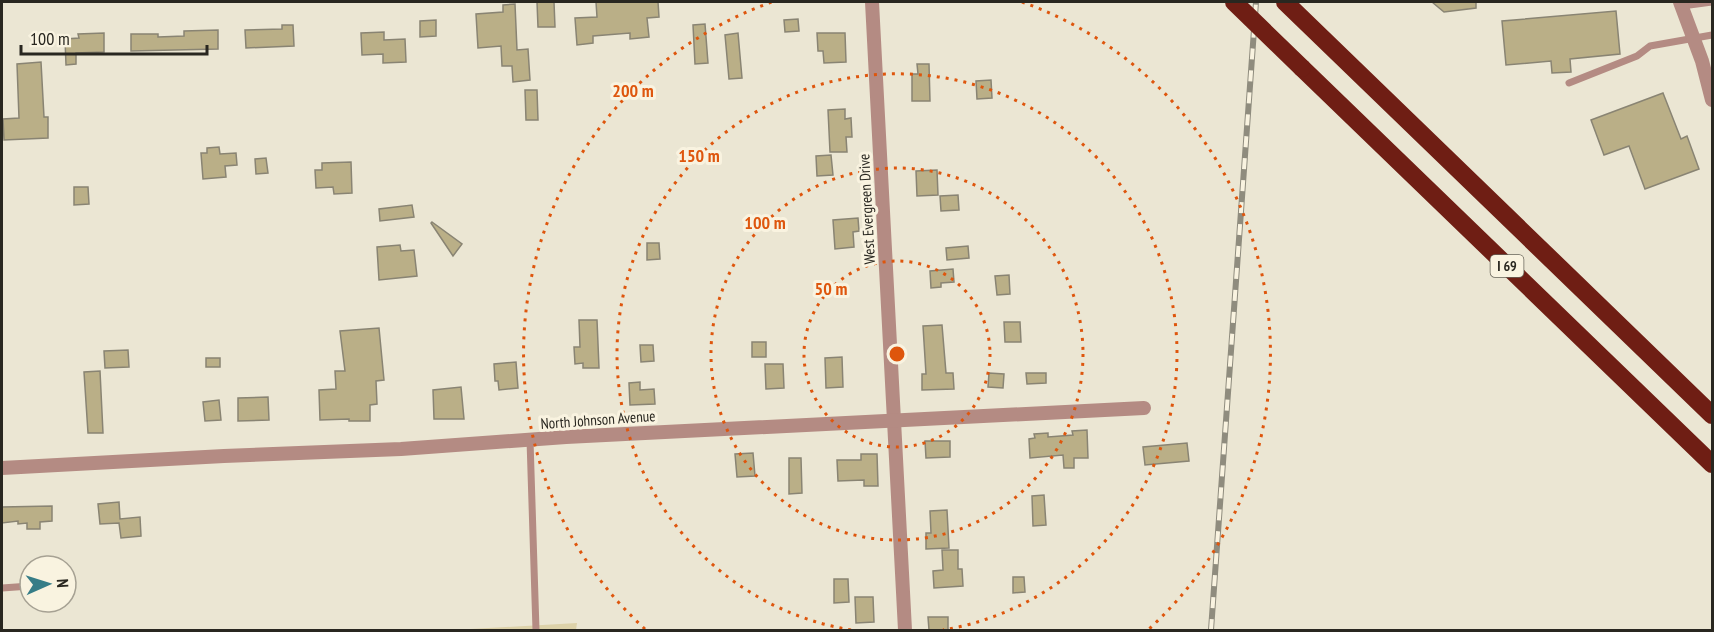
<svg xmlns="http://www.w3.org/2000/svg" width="1714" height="632" font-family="'PT Sans Narrow',sans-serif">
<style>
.green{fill:#ddd2a9}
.building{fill:#baaf87;stroke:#898473;stroke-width:1.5}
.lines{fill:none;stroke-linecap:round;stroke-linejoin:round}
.lane{stroke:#b48b83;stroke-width:7}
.street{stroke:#b48b83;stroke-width:14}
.highway{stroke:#6f1e14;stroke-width:18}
.rail-casing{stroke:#8f8c7e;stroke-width:6}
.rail{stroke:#f9f3e0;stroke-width:4;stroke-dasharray:11;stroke-linecap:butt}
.highway-bridge{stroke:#6f1e14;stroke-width:18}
.ring{fill:none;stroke:#de560d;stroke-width:3;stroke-dasharray:3 6}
.labels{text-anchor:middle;stroke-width:6;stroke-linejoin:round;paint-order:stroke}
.shield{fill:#f9f3e0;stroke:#67645a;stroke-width:1.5}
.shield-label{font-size:14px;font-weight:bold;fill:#292720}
.street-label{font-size:15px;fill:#292720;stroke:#f9f3e0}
.centre{fill:#de560d;stroke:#f9f3e0;stroke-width:3}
.ring-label{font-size:18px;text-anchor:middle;font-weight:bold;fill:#de560d;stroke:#f9f3e0;stroke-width:6;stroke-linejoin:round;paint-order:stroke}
</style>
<rect width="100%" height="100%" fill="#ebe6d3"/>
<polygon class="green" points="577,623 576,630 453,630"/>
<g class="building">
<polygon points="537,2 554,2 555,27 538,27"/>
<polygon points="596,2 658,2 659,17 647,18 649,37 630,39 630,33 593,36 593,43 577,45 575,18 597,17"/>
<polygon points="1432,2 1476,2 1476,8 1444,12"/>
<polygon points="515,4 517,50 528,49 530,80 513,82 512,66 502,66 501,46 478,48 476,14 503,12 503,5"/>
<polygon points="1616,11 1620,54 1570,59 1571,72 1552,73 1551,61 1506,65 1502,21"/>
<polygon points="798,19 799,31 785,32 784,20"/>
<polygon points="436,20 436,36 420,37 420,21"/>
<polygon points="705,24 708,63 695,64 693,25"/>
<polygon points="282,25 293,25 294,46 246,48 245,30 282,29"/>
<polygon points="218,30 218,49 131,51 131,34 158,34 158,37 184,36 184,31"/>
<polygon points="384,32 384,40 405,39 406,62 383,63 383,54 362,55 361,33"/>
<polygon points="104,33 104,52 76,53 76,64 66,65 65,39 79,38 78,34"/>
<polygon points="738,33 742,78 729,79 725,35"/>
<polygon points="817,33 845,33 846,62 824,63 823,51 818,51"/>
<polygon points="41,62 44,117 48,117 48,138 4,140 3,119 19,118 17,64"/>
<polygon points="917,64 929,64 930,101 912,101 912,74 918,74"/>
<polygon points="991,80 992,98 977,99 976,81"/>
<polygon points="525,90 537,90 538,120 526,120"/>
<polygon points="1663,93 1681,139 1687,136 1699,169 1645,189 1629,146 1604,155 1591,120"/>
<polygon points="845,109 845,119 851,118 852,137 846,137 847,152 830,152 828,110"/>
<polygon points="219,147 220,154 236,153 237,165 225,166 226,177 203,179 201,153 207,153 207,148"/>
<polygon points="831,155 833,175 817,176 816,156"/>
<polygon points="266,158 268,173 256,174 255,159"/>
<polygon points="351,162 352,193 334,194 333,187 316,188 315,170 322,170 322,163"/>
<polygon points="937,170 938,195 917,196 916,171"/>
<polygon points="74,187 88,187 89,204 74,205"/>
<polygon points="958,195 959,210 941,211 940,196"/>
<polygon points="412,205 414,217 380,221 379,209"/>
<polygon points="858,218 859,231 853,232 854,247 835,249 833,220"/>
<polygon points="432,222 462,244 453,256 431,223"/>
<polygon points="647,243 659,243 660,259 647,260"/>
<polygon points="400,245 401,251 414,250 417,276 379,280 377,247"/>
<polygon points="968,246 969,258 947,260 946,248"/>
<polygon points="953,269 954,282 941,283 941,287 931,288 930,271"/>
<polygon points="1009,275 1010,294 997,295 995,276"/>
<polygon points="579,320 597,320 599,368 583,368 583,363 575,364 574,347 580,347"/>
<polygon points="1004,322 1020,322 1021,342 1005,342"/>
<polygon points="942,325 946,373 953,373 954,389 922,390 922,374 926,374 923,326"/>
<polygon points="379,328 384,380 376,381 377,404 370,405 370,421 349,421 349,419 320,420 319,390 336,389 335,371 345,371 340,331"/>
<rect x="752" y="342" width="14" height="15"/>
<polygon points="640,345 653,345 654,361 641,362"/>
<polygon points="128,350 129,367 105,368 104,351"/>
<polygon points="842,357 843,387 826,388 825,358"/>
<rect x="206" y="358" width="14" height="9"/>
<polygon points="516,362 518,388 499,390 498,381 495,381 494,364"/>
<polygon points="765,364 783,364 784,388 766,389"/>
<polygon points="100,371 103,433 88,433 84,372"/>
<polygon points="989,373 1004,374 1003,388 988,387"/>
<polygon points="1026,373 1046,373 1046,383 1027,384"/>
<polygon points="640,382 640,390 654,389 655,404 630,405 629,383"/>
<polygon points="461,387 464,419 434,419 433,390"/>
<polygon points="268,397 269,420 238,421 238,398"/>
<polygon points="219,400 221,420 205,421 203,402"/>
<polygon points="1087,430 1088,458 1074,458 1074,468 1064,468 1063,455 1030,458 1029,439 1035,438 1034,434 1048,433 1048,437 1073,435 1072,431"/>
<polygon points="925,441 950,441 950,457 926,458"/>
<polygon points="1187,443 1189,461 1145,465 1143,447"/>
<polygon points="753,453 755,476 737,477 735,454"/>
<polygon points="861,454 877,454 878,486 864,486 864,480 838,481 837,460 861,460"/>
<polygon points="789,458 801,458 802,493 789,494"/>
<polygon points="1044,495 1046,525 1033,526 1032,496"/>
<polygon points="119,502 120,519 140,517 141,536 121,538 119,523 100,524 98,504"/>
<polygon points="52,506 52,521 40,522 40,529 27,529 27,523 18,524 18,521 2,523 2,507"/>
<polygon points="947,510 949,548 926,549 926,533 931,533 930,511"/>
<polygon points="942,550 958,550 958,569 962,569 963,586 934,588 933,571 943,570"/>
<polygon points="1013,577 1024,577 1025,592 1013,593"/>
<polygon points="834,579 848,579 849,602 834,603"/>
<polygon points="855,597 873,597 874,622 856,623"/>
<polygon points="928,617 948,617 948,630 929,630"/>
</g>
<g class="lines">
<g class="lane">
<polyline points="1682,6 1712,2"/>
<polyline points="1569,83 1637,56 1650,46 1712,35"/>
<polyline points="530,440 536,630"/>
<polyline points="2,588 30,586"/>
</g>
<g class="street">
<polyline points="872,2 905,630"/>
<polyline points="1680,2 1702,61 1712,100"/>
<polyline points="2,468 224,456 401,449 566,437 1144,408"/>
</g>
<g class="highway">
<polyline points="1285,2 1712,415"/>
<polyline points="1302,68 1712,464"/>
</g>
<defs>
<polyline id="rail" points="1211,630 1256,2"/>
</defs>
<use href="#rail" class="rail-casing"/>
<use href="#rail" class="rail"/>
<polyline class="highway-bridge" points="1234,2 1302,68"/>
</g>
<g class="ring">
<circle cx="897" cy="354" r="93"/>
<circle cx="897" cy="354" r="186"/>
<path d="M851 630A280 280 0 1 1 943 630"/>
<path d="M645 629A373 373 0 0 1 772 2M1022 2A373 373 0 0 1 1149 629"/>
</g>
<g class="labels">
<rect class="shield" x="1490.5" y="255" width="33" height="22" rx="4.5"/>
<g class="shield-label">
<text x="1507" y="271">I 69</text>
</g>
<g class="street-label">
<text transform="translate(867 209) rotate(-93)" y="5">West Evergreen Drive</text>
<text transform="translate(598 420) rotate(-4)" y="5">North Johnson Avenue</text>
</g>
</g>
<circle cx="897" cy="354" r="9" class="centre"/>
<g class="ring-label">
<text x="633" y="97">200 m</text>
<text x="699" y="162">150 m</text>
<text x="765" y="229">100 m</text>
<text x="831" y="295">50 m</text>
</g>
<rect width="1714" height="632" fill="none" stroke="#292720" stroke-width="6"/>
<g transform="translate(48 584) rotate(87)"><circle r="28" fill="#f9f3e0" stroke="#a6a193" stroke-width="1.5"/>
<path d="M0-4.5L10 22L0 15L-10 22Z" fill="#367d87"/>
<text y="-9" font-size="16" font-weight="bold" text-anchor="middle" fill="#292720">N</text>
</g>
<path d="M21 45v9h186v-9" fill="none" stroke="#292720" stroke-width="3"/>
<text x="30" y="45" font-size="18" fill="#292720" stroke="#f9f3e0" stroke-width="4.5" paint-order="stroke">100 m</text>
</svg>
